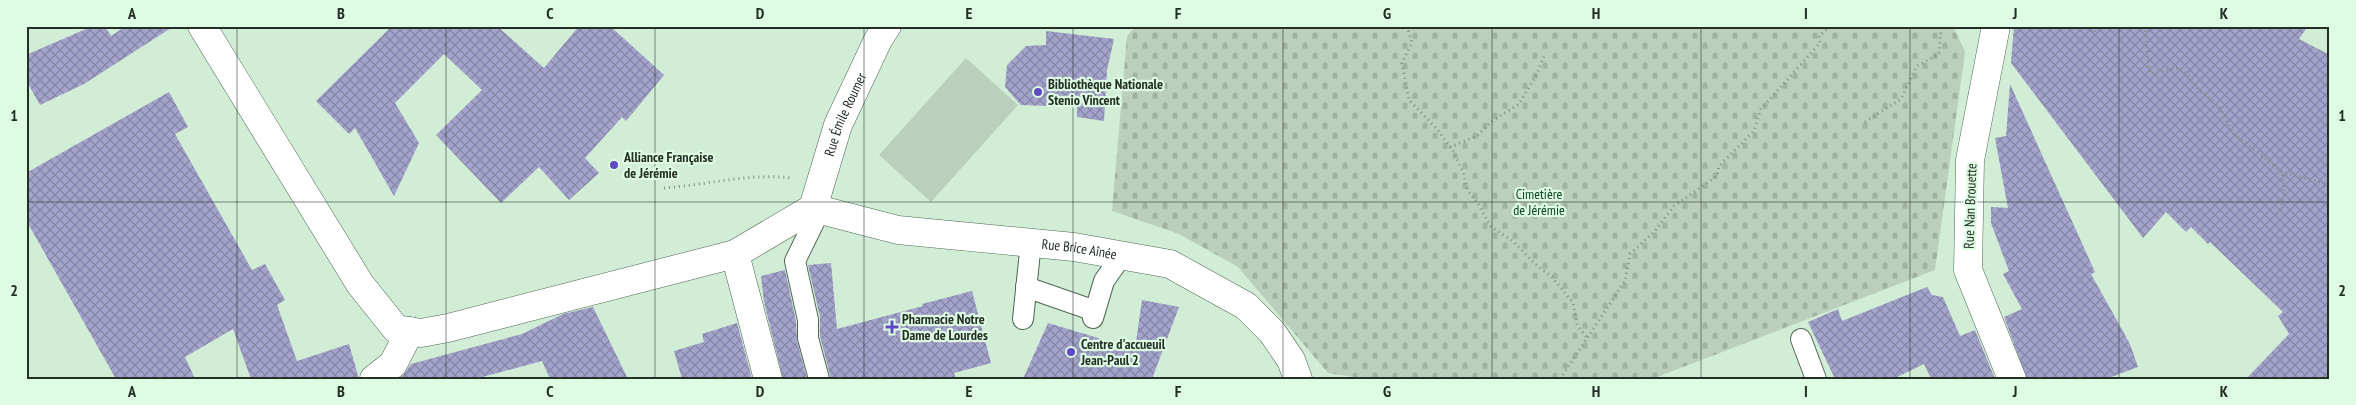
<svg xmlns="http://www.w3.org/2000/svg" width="2356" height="405" font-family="'PT Sans Narrow',sans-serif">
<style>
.grass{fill:#bad0bd}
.cemetery{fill:url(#cemetery-stones)}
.building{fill:url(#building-cross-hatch)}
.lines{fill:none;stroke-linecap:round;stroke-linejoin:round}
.lane-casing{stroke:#4e6753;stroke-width:22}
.street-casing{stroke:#4e6753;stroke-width:29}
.secondary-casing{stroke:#4e6753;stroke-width:29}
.path{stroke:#7f9383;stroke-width:3;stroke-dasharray:1 4;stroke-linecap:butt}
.lane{stroke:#fff;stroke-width:20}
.street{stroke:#fff;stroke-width:28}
.secondary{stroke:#fff;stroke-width:28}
.grid{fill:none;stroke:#232e25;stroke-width:1;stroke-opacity:0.55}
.poi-dot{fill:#604ac3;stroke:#defbe3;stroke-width:2}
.labels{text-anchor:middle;stroke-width:4.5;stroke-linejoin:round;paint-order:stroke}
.poi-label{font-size:14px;font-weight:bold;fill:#232e25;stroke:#defbe3;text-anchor:start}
.street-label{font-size:14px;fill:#232e25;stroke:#defbe3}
.park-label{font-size:14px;fill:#0c4720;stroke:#defbe3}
.neatline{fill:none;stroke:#232e25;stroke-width:2}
.grid-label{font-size:16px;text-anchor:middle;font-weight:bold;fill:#232e25}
</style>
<defs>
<pattern id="cemetery-stones" width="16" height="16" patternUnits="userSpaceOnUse" patternTransform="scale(1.25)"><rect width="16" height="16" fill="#bad0bd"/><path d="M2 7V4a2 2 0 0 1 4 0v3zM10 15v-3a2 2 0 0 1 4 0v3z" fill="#a0b3a2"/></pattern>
<pattern id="building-cross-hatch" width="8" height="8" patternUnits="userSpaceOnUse" patternTransform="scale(1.25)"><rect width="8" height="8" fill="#a4a3cc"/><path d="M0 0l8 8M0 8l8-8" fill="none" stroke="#8585a5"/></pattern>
</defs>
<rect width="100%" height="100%" fill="#d1edd6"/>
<polygon class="grass" points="966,58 1018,105 931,202 879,155"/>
<polygon class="cemetery" points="1136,26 1953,26 1965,52 1935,270 1652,379 1367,379 1328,373 1238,267 1179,234 1112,211 1127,36"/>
<g class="building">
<polygon points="93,26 105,26 111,36 126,26 174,26 84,84 40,105 26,80 26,55"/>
<polygon points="392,26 497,26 544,68 579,26 610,26 664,75 626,121 622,117 585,158 599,173 569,200 539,167 501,203 436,135 482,90 444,54 395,103 419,143 394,196 355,128 349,134 316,101"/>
<polygon points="2014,26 2308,26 2299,39 2330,55 2330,379 2246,379 2289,334 2278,316 2283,312 2210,242 2208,244 2191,227 2186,232 2166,212 2143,238 2011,63"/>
<polygon points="1046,31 1114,39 1107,70 1104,121 1077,117 1077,107 1021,105 1005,87 1007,65 1026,46 1046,45"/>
<polygon points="2010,84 2095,272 2091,274 2130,344 2138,367 2106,379 2027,379 2004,317 2022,309 2003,274 2009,271 1991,223 1991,207 2008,208 1995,138 2006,136"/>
<polygon points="169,92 188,127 175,134 252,270 265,264 285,300 277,305 297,361 349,344 359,379 251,379 233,329 185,357 195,379 116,379 26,220 26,173"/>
<polygon points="831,263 837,329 923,306 922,304 972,291 991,363 954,373 956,379 831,379 820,336 820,317 808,265"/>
<polygon points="785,270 796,321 797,341 807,379 783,379 764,302 761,276"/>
<polygon points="1927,287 1932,295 1943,297 1960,336 1975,330 1995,379 1931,379 1924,364 1893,379 1835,379 1808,322 1838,309 1842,321"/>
<polygon points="1142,300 1179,307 1152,379 1023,379 1048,323 1135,349"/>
<polygon points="593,307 628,379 550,379 542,361 475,379 400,379 411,364 522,334 563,314"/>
<polygon points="737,323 752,379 682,379 674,351 704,342 702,334"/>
</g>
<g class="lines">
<defs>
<g id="lane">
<polyline points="1026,287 1095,311"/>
<polyline points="1093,318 1104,281 1122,255"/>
<polyline points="1023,319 1031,242"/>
<polyline points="1801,339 1816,379"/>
<polyline points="819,379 808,338 808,320 795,261 820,210"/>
</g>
<g id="street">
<polyline points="1996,26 1970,160 1968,270 2012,379"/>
<polyline points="735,254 768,379"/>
<polyline points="374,379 393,364 410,331"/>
</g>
<g id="secondary">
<polyline points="202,26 360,284 396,329 421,333 448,328 735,254 813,208"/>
<path id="s1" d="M813 208 898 230 1074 247 1170 264 1246 306 1272 332 1291 360 1298 379"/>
<path id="s2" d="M813 208 838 125 878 40 887 26"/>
</g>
</defs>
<use href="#lane" class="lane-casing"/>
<use href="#street" class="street-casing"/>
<use href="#secondary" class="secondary-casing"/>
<g class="path">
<polyline points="1407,26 1412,43 1402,63 1409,100 1437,129 1453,151 1463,172 1468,191 1478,203 1490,226 1514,242 1534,263 1552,277 1573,303 1577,325 1587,338"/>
<polyline points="1940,26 1941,28 1944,26"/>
<polyline points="2094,26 2095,34"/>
<polyline points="2145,26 2149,73 2179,68 2184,70 2198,89 2219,106 2233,133 2282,172 2330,185"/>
<polyline points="1865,122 1901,99 1917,66 1939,54 1941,28"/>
<polyline points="1450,147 1477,136 1491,122 1519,104 1536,76 1545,54"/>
<path d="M664 188C706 185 748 173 791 178"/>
<polyline points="2277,214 2285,196 2282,172"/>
<polyline points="1560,379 1625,281 1630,254 1655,231 1674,206 1717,176 1719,166 1754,131 1761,109 1820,43 1819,36 1831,26"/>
</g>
<use href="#lane" class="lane"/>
<use href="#street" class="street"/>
<use href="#secondary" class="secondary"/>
</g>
<path class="grid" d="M237 26V379M446 26V379M655 26V379M864 26V379M1073 26V379M1283 26V379M1492 26V379M1701 26V379M1910 26V379M2119 26V379M26 202H2330"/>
<g class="poi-dot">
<circle cx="1038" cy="92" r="5"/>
<circle cx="614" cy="165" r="5"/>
<path d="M889.5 319.5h5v5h5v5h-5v5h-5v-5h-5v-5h5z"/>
<circle cx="1071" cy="352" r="5"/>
</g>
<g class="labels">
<g class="poi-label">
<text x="1048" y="89">Bibliothèque Nationale<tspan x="1048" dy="16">Stenio Vincent</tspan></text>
<text x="624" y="162">Alliance Française<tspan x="624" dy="16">de Jérémie</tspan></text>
<text x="902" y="324">Pharmacie Notre<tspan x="902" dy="16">Dame de Lourdes</tspan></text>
<text x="1081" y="349">Centre d'accueuil<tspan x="1081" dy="16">Jean-Paul 2</tspan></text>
</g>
<g class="street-label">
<text dy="5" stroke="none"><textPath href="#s2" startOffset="99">Rue Émile Roumer</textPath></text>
<text transform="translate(1970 206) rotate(-88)" y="5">Rue Nan Brouette</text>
<text dy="5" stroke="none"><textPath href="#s1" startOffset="270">Rue Brice Aînée</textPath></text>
</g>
<g class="park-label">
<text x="1539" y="199">Cimetière<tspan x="1539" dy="16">de Jérémie</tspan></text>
</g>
</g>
<rect width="2356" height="405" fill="none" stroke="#defbe3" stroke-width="55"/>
<rect x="28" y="28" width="2300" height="350" class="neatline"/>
<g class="grid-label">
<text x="132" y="19">A</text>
<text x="341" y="19">B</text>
<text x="550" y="19">C</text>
<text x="760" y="19">D</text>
<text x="969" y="19">E</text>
<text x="1178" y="19">F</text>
<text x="1387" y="19">G</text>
<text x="1596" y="19">H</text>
<text x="1806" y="19">I</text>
<text x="2015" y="19">J</text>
<text x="2224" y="19">K</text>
<text x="14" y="121">1</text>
<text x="2342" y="121">1</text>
<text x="14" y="296">2</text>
<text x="2342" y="296">2</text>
<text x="132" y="397">A</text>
<text x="341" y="397">B</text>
<text x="550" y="397">C</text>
<text x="760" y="397">D</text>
<text x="969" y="397">E</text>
<text x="1178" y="397">F</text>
<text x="1387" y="397">G</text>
<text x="1596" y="397">H</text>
<text x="1806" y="397">I</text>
<text x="2015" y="397">J</text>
<text x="2224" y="397">K</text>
</g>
</svg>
